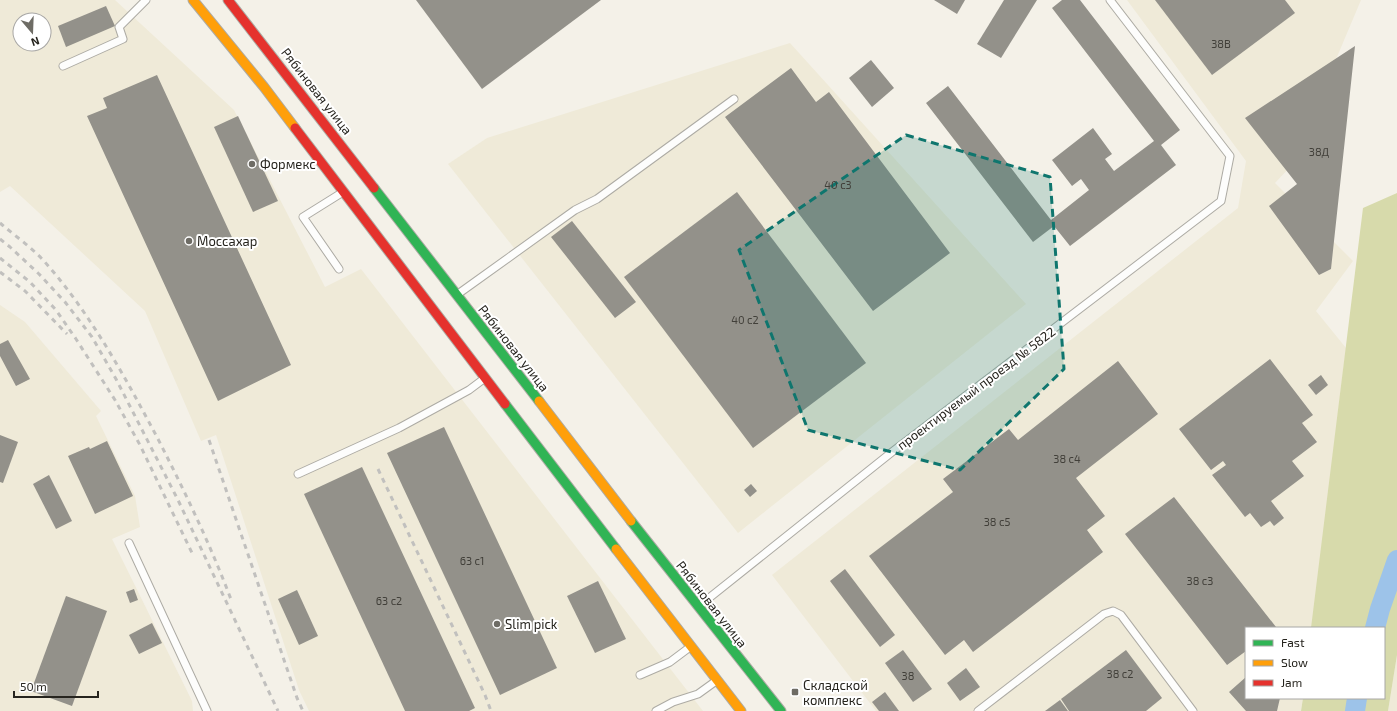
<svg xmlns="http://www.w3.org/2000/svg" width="1397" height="711" font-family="'Exo 2',sans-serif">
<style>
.built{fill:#efead8;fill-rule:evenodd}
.forest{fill:#d7daab}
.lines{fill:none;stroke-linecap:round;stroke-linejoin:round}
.river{stroke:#9dc3e9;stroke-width:20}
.building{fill:#93918a}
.lane-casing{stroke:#adaba4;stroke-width:9}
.fast-casing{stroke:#adaba4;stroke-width:11}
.slow-casing{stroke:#adaba4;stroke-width:11}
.jam-casing{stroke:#adaba4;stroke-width:11}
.lane{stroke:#fdfdfc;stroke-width:7}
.fast{stroke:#30b455;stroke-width:9}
.slow{stroke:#ff9f0a;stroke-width:9}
.jam{stroke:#e5322d;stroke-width:9}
.rail{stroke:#c1c0be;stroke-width:3;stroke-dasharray:5 5;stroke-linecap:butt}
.marked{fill:#0f766e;fill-opacity:0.2;stroke:#0f766e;stroke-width:3;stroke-dasharray:8 5;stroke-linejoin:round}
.poi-dot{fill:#6e6c65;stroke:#fff;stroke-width:1.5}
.labels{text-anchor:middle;stroke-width:4;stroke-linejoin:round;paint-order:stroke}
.number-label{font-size:11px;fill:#413f39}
.street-label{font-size:13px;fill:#26241e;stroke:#fff}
.poi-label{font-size:13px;fill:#26241e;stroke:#fff;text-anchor:start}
</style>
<rect width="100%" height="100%" fill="#f4f1e8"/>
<g class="built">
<path d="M0 0H115L234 110 325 287 361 269 703 711H309L299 690 216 435 201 441 145 311 10 186 0 192ZM20 20H44V44H20Z"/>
<polygon points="1127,0 1361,0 1291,166 1275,183 1353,261 1316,311 1346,348 1312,628 1246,628 1246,698 1303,698 1301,711 876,711 772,575 1238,208 1246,161"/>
<polygon points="790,43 1026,304 738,533 448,164 487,138"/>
<polygon points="0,305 25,322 101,411 96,416 135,496 140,527 112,539 192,701 193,711 0,711"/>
<polygon points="1397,655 1397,711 1388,711"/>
</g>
<polygon class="forest" points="1397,193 1397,655 1388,711 1301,711 1303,698 1384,698 1384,628 1311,628 1363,208"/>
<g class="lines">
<g class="river">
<polyline points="1375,628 1380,609 1397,560"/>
<polyline points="1355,711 1357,698"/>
</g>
</g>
<g class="building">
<polygon points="416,0 601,0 482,89"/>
<polygon points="934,0 965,0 957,14"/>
<polygon points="1004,0 1037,0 1001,58 977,44"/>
<polygon points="1062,0 1080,0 1180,130 1161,145 1176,165 1070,246 1054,226 1033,242 926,103 948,86 1051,220 1089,190 1081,179 1072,186 1052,160 1093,128 1112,154 1105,159 1114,171 1154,141 1052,8"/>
<polygon points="1155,0 1285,0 1295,13 1212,75"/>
<polygon points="106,6 115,26 66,47 58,26"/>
<polygon points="1355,46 1331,269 1319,275 1269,206 1297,184 1245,118"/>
<polygon points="871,60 894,88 872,107 849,78"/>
<polygon points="791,68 816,102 829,92 950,253 873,311 725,117"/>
<polygon points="157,75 291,365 218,401 87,116 107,108 103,98"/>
<polygon points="238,116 278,201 253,212 214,127"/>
<polygon points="737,192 866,363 753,448 624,277"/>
<polygon points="572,221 636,302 615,318 551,237"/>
<polygon points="8,340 30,379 16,386 0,356 0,344"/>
<polygon points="1270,359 1313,415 1302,423 1317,442 1292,461 1304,476 1271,501 1284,518 1274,526 1270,521 1261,527 1250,513 1245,517 1212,475 1226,465 1223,461 1211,470 1179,429"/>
<polygon points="1118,361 1158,414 1076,478 1105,516 1087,530 1103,552 973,652 964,640 945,655 869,556 953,492 943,479 1009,429 1018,440"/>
<polygon points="1321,375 1328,385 1316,395 1308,385"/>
<polygon points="444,427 557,668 500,695 387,453"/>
<polygon points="0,435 18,442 3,483 0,482"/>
<polygon points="107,441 133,496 95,514 68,456 89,447 90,449"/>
<polygon points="362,467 475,708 469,711 405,711 304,494"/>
<polygon points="49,475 72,521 56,529 33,484"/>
<polygon points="751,484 757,491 750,497 744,490"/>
<polygon points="1174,497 1276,627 1246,628 1246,651 1227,665 1125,534"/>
<polygon points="845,569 895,635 880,647 830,581"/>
<polygon points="598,581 626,639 595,653 567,596"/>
<polygon points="134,589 138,600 130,603 126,592"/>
<polygon points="297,590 318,636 299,645 278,599"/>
<polygon points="66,596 107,611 72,706 31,691"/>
<polygon points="152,623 162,643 139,654 129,635"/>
<polygon points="903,650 932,689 913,702 885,663"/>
<polygon points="1126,650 1162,698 1146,711 1069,711 1061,699"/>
<polygon points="966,668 980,687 960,701 947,683"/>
<polygon points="1246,677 1246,698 1280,698 1277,711 1246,711 1229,692"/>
<polygon points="885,692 899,711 879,711 872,702"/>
<polygon points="1060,700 1068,711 1045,711"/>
</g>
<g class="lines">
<defs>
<g id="lane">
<polyline points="63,66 123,39 119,27 146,0"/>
<polyline points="339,269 303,217 343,192"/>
<polyline points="458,294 575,210 597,199 734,99"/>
<polyline points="298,474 399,428 469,390 485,378"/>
<polyline points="129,543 207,711"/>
<polyline points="699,606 892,452 1221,201 1230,156 1110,0"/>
<polyline points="640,675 670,662 690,647"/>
<polyline points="656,711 673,702 698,694 716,681"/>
<polyline points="978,711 1104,614 1113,611 1121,615 1193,711"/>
</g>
<g id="fast">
<polyline points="374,188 539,401"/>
<polyline points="505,404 616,549"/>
<polyline points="631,521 781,711"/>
</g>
<g id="slow">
<polyline points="193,0 264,87 295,128"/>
<polyline points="539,401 631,521"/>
<polyline points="616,549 741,711"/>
</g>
<g id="jam">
<polyline points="228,0 374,188"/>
<polyline points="295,128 505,404"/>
</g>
</defs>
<use href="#lane" class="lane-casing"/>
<use href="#fast" class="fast-casing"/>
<use href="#slow" class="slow-casing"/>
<use href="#jam" class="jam-casing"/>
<use href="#lane" class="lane"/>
<use href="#fast" class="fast"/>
<use href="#slow" class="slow"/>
<use href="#jam" class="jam"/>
<g class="rail">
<path d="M0 223C14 235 31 247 44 261 91 314 125 377 158 439 185 492 211 546 232 602"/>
<polyline points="0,239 10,247 39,274 65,302 92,337 116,379 178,500 278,711"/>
<polyline points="0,258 30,282 56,310 76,339 115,400 140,445 192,553"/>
<polyline points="0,272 25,291 67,334"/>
<polyline points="209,440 297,698 303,711"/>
<polyline points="378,469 485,695 491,711"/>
</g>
</g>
<path class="marked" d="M906 135 1050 177 1064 369 960 470 808 430 739 250Z"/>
<g class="poi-dot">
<circle cx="252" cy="164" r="4"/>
<circle cx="189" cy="241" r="4"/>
<circle cx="497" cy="624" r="4"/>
<rect x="791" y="688" width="8" height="8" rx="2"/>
</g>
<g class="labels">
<g class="number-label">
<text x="1221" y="48">38В</text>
<text x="1319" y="156">38Д</text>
<text x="838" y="189">40 с3</text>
<text x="745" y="324">40 с2</text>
<text x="1067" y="463">38 с4</text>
<text x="997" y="526">38 с5</text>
<text x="472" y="565">63 с1</text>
<text x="1200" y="585">38 с3</text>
<text x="389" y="605">63 с2</text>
<text x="1120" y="678">38 с2</text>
<text x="908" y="680">38</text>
</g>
<g class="street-label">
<text transform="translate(317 91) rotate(52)" y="5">Рябиновая улица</text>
<text transform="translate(514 348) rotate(52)" y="5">Рябиновая улица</text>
<text transform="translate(976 388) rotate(-37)" y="5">проектируемый проезд № 5822</text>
<text transform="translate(712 604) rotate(52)" y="5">Рябиновая улица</text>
</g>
<g class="poi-label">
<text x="260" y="169">Формекс</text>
<text x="197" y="246">Моссахар</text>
<text x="505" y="629">Slim pick</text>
<text x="803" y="690">Складской<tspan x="803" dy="15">комплекс</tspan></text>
</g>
</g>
<rect x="1245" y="627" width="140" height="72" fill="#ffffff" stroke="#a8a7a5"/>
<rect x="1253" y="640" width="20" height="6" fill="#30b455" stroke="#a8a7a5"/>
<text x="1281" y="647" font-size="12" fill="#26241e">Fast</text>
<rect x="1253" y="660" width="20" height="6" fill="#ff9f0a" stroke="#a8a7a5"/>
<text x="1281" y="667" font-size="12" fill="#26241e">Slow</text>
<rect x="1253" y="680" width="20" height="6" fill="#e5322d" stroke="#a8a7a5"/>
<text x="1281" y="687" font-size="12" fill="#26241e">Jam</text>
<g transform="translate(32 32) rotate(161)"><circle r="19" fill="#ffffff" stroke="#a8a7a5"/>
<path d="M0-3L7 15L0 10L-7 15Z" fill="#6e6c65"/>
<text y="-6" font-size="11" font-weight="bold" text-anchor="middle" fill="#26241e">N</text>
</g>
<path d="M14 691v6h84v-6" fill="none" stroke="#26241e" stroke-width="2"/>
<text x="20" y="691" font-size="12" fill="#26241e" stroke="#ffffff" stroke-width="3" paint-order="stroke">50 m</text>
</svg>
